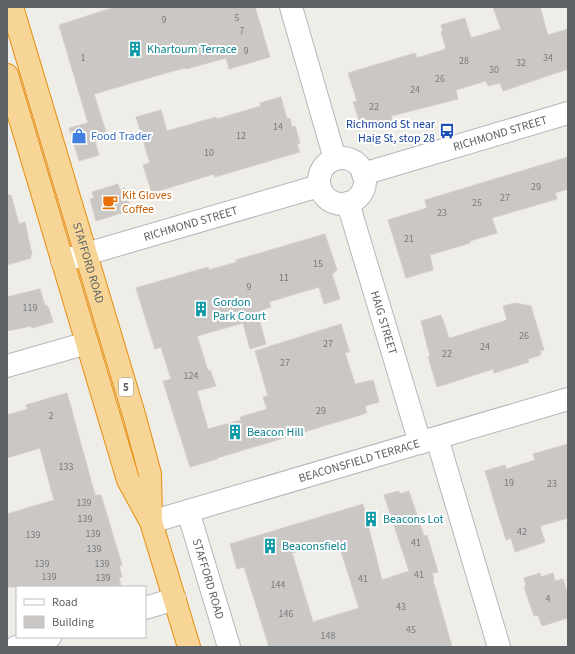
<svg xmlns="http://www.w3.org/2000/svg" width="575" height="654" font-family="'Source Sans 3',sans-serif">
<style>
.building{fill:#cbc7c4;stroke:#d4cec5;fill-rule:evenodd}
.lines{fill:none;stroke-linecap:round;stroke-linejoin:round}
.minor-casing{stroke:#b4b7ba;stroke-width:24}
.highway-casing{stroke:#e68e10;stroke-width:24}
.minor{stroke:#fff;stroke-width:22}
.highway{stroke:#f6d597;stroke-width:22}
.labels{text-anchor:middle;stroke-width:4;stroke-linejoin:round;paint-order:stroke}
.number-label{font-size:10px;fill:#797b7e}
.shield{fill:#fff;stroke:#8e9194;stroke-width:1}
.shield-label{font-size:11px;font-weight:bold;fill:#5e6266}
.culture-label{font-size:12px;fill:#0d838f;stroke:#fff;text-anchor:start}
.transit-label{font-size:12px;fill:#164399;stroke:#fff;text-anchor:end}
.street-label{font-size:12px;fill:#5e6266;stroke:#fff}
.shop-label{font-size:12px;fill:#366cbe;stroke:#fff;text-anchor:start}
.food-label{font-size:12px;fill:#c56008;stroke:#fff;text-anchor:start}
</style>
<rect width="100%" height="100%" fill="#efede7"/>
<g class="building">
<polygon points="115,7 255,7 270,57 229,69 226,58 186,69 185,68 173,71 94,94 108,138 95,141 99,155 79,161 69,128 88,123 59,25"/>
<polygon points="493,7 540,7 548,35 568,29 568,69 503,91 500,83 488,86 486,81 456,90 458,99 391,116 392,120 362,129 353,102 357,101 348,73 415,53 417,58 446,49 441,32 443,31 441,25 465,18 471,38 501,29"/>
<polygon points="281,97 287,119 290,118 292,127 295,126 300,143 297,144 300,152 215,177 214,174 152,193 143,165 150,163 136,117 161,110 167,131 216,117 217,119 261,106 260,103"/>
<polygon points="568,157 568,189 555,193 557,199 492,218 497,233 470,241 470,243 430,255 433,270 406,278 388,220 427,208 425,200"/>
<polygon points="118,184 120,190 125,188 131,210 96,221 90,199 94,198 92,192"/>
<polygon points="7,195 11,195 19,224 25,222 32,255 30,255 31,258 7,265"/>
<polygon points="325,234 337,270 332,274 340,299 324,304 319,287 269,302 271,307 257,312 266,344 250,349 243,323 197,336 208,371 210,370 216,386 197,391 208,429 241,420 240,417 267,409 263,397 268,396 255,351 341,324 349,350 349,352 345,353 355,384 373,380 379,402 365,406 367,413 217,458 217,459 190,467 163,381 171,379 161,347 155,349 136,288 208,267 209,270 237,262 236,260"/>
<polygon points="40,289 45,306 47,305 49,309 53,322 32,328 31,326 7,331 7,297"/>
<polygon points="515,303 531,306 544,350 540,351 541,355 528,359 529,362 494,373 493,369 437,387 428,357 430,356 421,321 441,315 449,338 454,337 507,320 503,306"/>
<polygon points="67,393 95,495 101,495 122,565 119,566 122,577 119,578 121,585 112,587 7,587 7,514 54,500 40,448 7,458 7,415 28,409 26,405"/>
<polygon points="568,444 568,518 540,526 545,542 515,552 511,538 506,540 485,471 505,465 506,469 535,460 533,454"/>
<path d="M399 491 400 494 409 491 424 536 427 535 438 572 432 573 434 578 433 580 452 647H269L244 567 237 569 230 544 363 504 382 580 409 571 384 495ZM334 540 335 546 339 545 359 608 313 622 292 553Z"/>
<polygon points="540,573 541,577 553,573 555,581 563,579 568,596 568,618 542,626 538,615 534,616 524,587 526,586 524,578"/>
</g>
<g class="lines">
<defs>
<g id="minor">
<polyline points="291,7 335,159"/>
<circle cx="342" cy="181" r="23"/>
<path id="s1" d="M363 174 568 113"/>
<path id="s2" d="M348 203 420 443"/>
<path id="s3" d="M62 261 319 186"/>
<polyline points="7,366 87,343"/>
<polyline points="437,438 499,647"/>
<path id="s4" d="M188 511 229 647"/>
<path id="s5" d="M151 522 568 399"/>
<polyline points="145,608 175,599"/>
<polyline points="16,647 50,637"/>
</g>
<g id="highway">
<path id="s6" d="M12 7 135 418 150 474 151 518"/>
<polyline points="7,75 128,480 151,522 189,647"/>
</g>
</defs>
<use href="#minor" class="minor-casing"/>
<use href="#highway" class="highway-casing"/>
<use href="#minor" class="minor"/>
<use href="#highway" class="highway"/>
</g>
<defs>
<symbol id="building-bare" viewBox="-9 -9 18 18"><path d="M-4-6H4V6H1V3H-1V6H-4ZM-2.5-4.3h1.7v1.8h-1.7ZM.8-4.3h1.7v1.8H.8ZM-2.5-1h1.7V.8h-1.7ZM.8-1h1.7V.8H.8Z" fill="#0f9aa8" stroke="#fff" stroke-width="2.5" paint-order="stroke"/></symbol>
<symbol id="bus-bare" viewBox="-9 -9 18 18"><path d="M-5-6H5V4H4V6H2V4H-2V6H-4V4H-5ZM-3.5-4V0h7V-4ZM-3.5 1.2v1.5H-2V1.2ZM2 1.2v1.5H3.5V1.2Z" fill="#1a4fb4" stroke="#fff" stroke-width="2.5" paint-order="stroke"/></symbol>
<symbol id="shop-bare" viewBox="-9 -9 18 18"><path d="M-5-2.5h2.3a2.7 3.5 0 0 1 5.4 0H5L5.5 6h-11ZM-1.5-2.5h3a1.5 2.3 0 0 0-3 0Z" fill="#3f7fe0" stroke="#fff" stroke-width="2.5" paint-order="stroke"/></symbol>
<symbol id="cafe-bare" viewBox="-9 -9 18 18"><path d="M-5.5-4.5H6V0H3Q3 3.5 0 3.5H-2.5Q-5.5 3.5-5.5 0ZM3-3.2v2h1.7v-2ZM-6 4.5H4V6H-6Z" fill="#e8710a" stroke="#fff" stroke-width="2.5" paint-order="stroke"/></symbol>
</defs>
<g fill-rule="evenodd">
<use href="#building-bare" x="124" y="38" width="22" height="22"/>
<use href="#bus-bare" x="436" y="120" width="22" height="22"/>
<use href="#shop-bare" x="68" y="125" width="22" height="22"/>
<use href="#cafe-bare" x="99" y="191" width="22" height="22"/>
<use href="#building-bare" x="190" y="298" width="22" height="22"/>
<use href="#building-bare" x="224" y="421" width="22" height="22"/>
<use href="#building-bare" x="360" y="508" width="22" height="22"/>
<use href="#building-bare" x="259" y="535" width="22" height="22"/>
</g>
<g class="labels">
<g class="number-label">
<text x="237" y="21">5</text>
<text x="164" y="23">9</text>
<text x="242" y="34">7</text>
<text x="246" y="54">9</text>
<text x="83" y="61">1</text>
<text x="548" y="61">34</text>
<text x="464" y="64">28</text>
<text x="521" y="66">32</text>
<text x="494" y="73">30</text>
<text x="440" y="82">26</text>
<text x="415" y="93">24</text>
<text x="374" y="110">22</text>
<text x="278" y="130">14</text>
<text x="241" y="139">12</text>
<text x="209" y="156">10</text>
<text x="536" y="190">29</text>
<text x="505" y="201">27</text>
<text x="477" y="206">25</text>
<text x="442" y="216">23</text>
<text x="409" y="242">21</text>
<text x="318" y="267">15</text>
<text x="284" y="281">11</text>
<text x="249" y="290">9</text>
<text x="30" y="311">119</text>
<text x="524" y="339">26</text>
<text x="328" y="347">27</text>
<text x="485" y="350">24</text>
<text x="447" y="357">22</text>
<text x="285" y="366">27</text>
<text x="191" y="379">124</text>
<text x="321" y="414">29</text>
<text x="51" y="419">2</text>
<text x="66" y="470">133</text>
<text x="509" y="486">19</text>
<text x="552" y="487">23</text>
<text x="84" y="506">139</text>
<text x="85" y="522">139</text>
<text x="522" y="535">42</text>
<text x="93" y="537">139</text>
<text x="33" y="538">139</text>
<text x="416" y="546">41</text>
<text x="94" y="552">139</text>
<text x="42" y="567">139</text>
<text x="102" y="567">139</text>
<text x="419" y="578">41</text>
<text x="49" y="580">139</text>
<text x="103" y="581">139</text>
<text x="363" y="582">41</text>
<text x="278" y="588">144</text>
<text x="548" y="602">4</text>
<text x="401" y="610">43</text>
<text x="286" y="617">146</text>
<text x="411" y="633">45</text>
<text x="328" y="639">148</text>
</g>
<rect class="shield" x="119" y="378" width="14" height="18" rx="3"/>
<g class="shield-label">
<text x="126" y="391">5</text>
</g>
<g class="culture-label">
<text x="147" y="53">Khartoum Terrace</text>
<text x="213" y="306">Gordon<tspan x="213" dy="14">Park Court</tspan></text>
<text x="247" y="436">Beacon Hill</text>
<text x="383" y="523">Beacons Lot</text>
<text x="282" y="550">Beaconsfield</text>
</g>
<g class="transit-label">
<text x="435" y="128">Richmond St near<tspan x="435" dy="14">Haig St, stop 28</tspan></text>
</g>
<g class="street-label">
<text dy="4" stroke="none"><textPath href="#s1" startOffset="143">RICHMOND STREET</textPath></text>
<text dy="4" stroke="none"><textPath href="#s3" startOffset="134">RICHMOND STREET</textPath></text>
<text dy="4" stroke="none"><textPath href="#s6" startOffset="267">STAFFORD ROAD</textPath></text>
<text dy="4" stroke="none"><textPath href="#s2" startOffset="125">HAIG STREET</textPath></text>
<text dy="4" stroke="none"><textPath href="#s5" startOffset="217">BEACONSFIELD TERRACE</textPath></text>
<text dy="4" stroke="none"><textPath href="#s4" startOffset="71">STAFFORD ROAD</textPath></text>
</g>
<g class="shop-label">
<text x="91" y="140">Food Trader</text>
</g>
<g class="food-label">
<text x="122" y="199">Kit Gloves<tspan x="122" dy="14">Coffee</tspan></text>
</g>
</g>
<rect width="575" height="654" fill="none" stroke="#5e6266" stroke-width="16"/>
<rect x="16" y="586" width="130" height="52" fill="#ffffff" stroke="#bfc0c2"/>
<rect x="24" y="599" width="20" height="6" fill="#ffffff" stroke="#bfc0c2"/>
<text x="52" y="606" font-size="12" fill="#5e6266">Road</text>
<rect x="24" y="616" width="20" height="12" fill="#cbc7c4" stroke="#bfc0c2"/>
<text x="52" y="626" font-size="12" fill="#5e6266">Building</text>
</svg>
